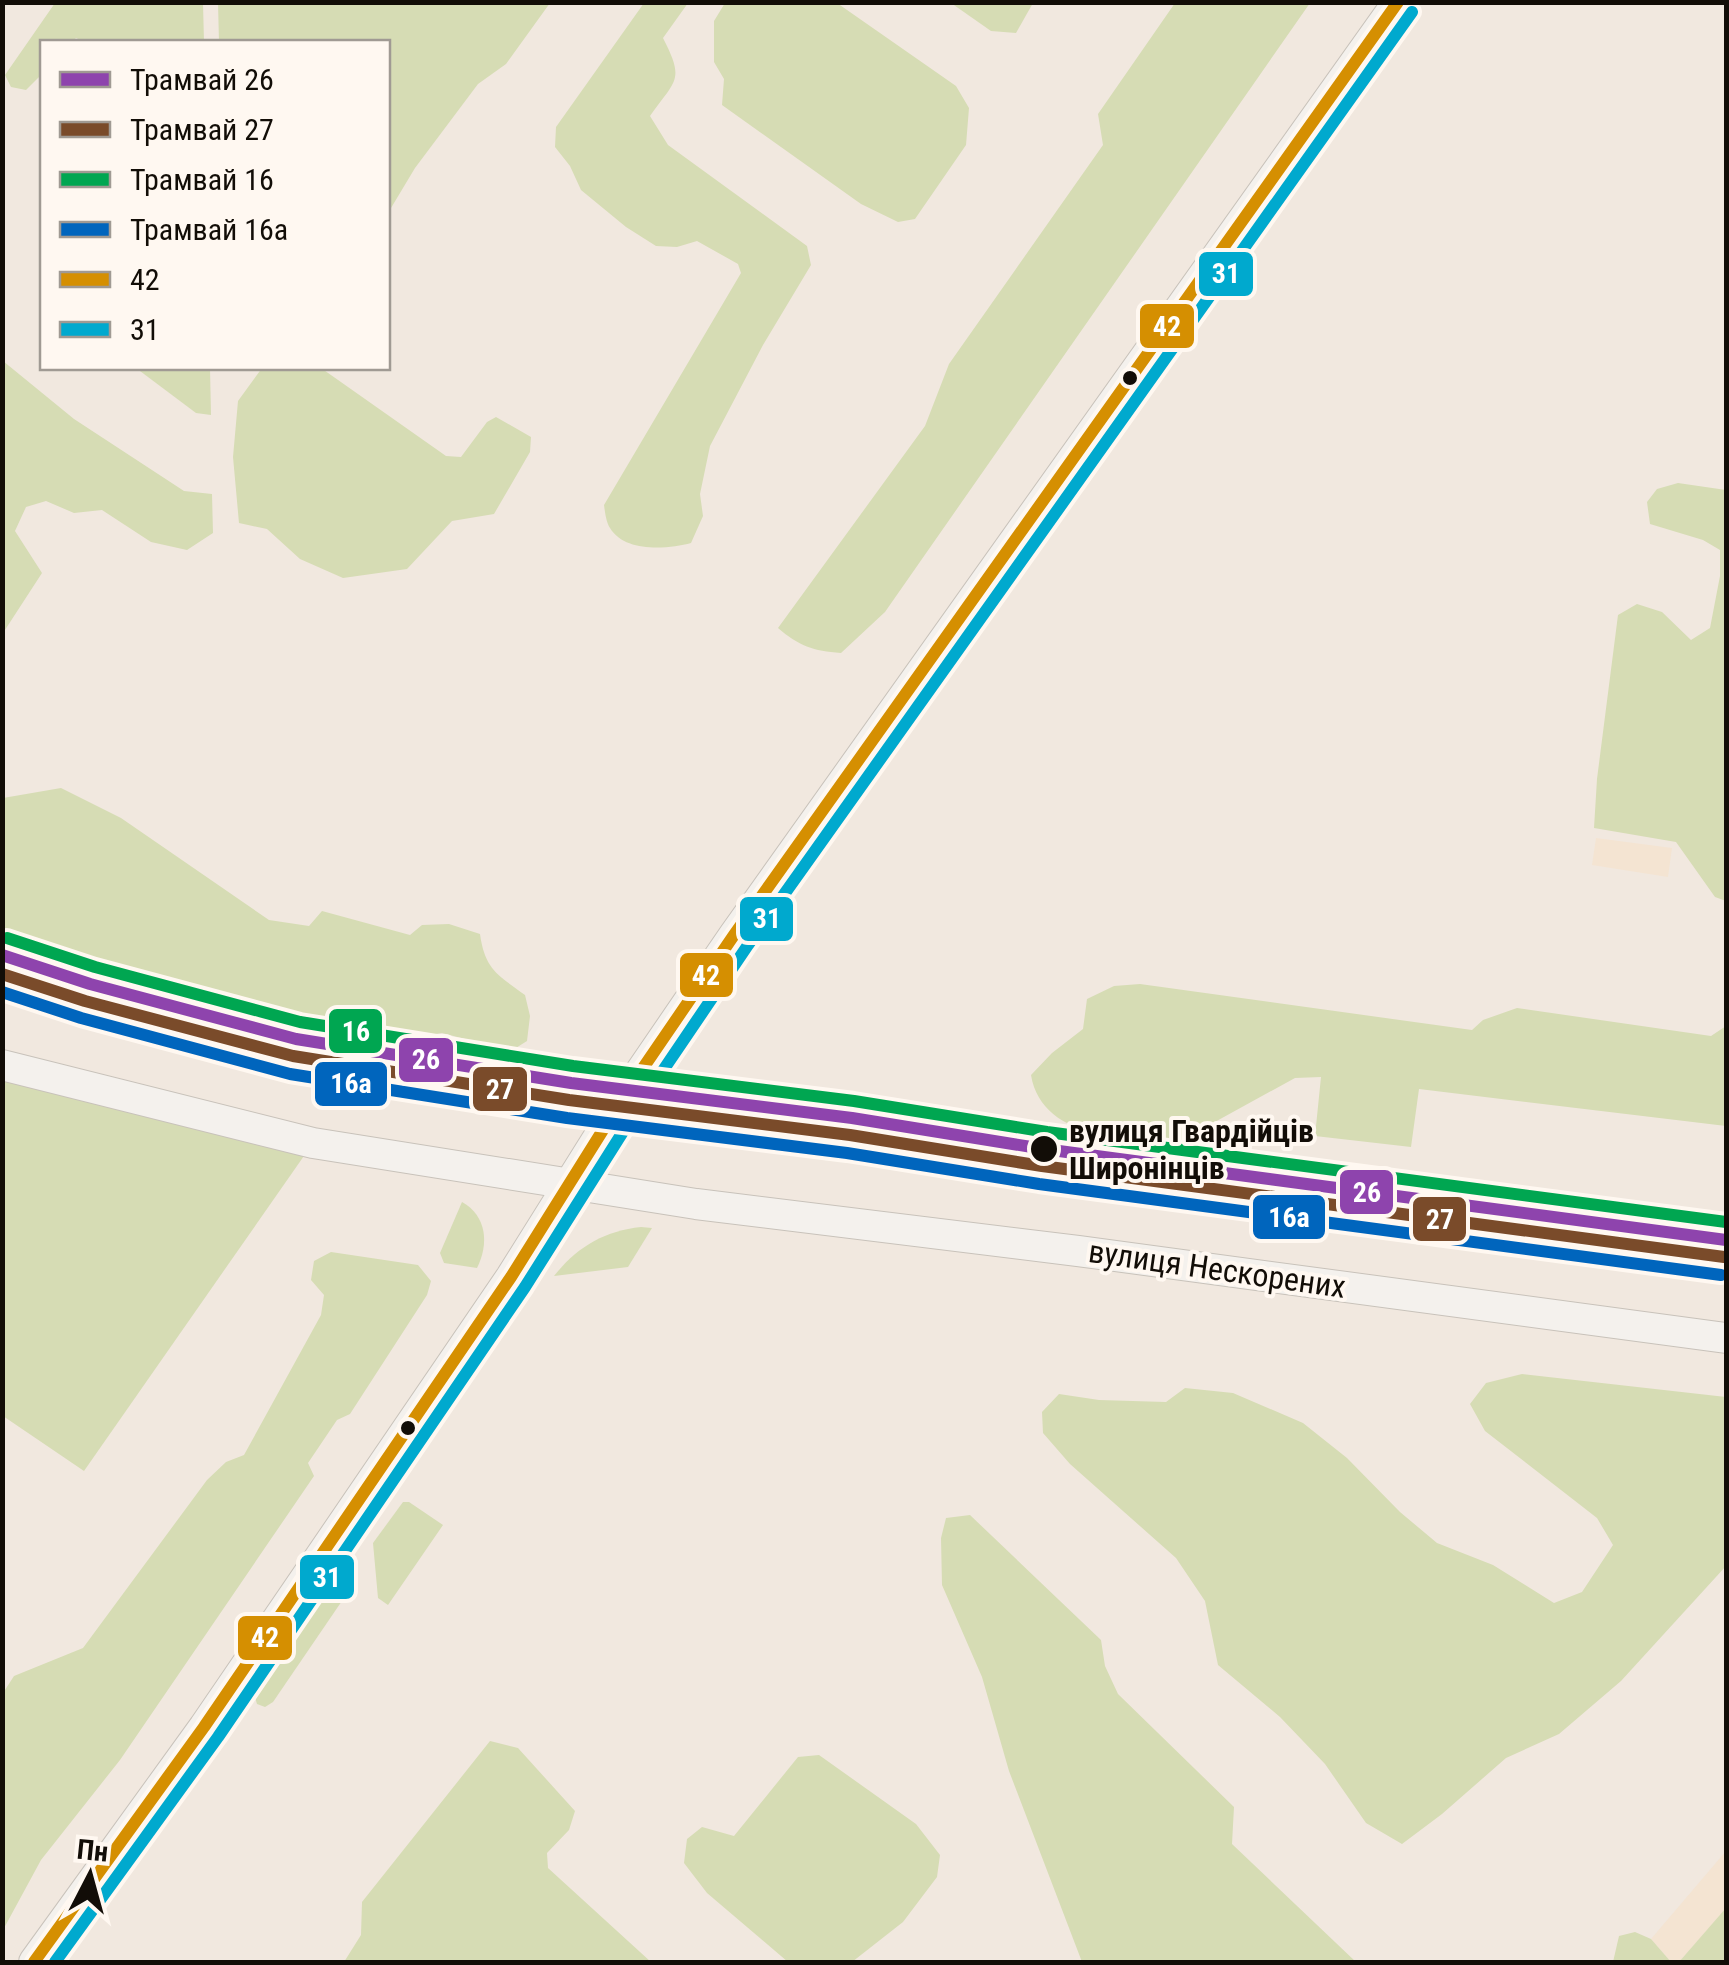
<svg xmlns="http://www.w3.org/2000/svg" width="1729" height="1965" font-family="'Roboto Condensed',sans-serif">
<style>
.built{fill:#f4e4d2}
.green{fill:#d6dcb4}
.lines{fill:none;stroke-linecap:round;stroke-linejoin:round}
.secondary-casing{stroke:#c8c2ba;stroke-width:32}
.secondary{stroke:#f4f1ed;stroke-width:30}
.bus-1-casing{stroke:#fff8f1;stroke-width:20}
.bus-2-casing{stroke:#fff8f1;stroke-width:20}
.bus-1{stroke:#d58f01;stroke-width:12}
.bus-2{stroke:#00a9ce;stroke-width:12}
.tram-1-casing{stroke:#fff8f1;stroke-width:20}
.tram-2-casing{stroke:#fff8f1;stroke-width:20}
.tram-3-casing{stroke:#fff8f1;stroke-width:20}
.tram-4-casing{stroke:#fff8f1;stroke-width:20}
.tram-1{stroke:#8e44ad;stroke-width:12}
.tram-2{stroke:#7a4b2a;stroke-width:12}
.tram-3{stroke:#00a651;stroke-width:12}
.tram-4{stroke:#0065bd;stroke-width:12}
.bus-dot{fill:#120d07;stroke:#fff8f1;stroke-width:4}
.labels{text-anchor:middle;stroke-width:8;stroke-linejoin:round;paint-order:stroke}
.stop-label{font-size:32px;font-weight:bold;fill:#120d07;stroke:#fff8f1;text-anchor:start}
.street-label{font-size:32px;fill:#120d07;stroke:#fff8f1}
.line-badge{stroke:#fff8f1;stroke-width:4}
.badge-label{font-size:28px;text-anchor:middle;font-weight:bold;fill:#fff}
</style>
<rect width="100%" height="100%" fill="#f1e8df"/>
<g class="built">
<polygon points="1596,838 1672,848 1668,877 1592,865"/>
<polygon points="1726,1851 1726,1909 1679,1962 1671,1962 1651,1939"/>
</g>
<g class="green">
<polygon points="55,3 203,3 204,42 85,42 76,38 72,42 42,42 42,74 26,90 11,87 5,75"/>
<polygon points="218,3 218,2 550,3 506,64 478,84 415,168 388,213 388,42 219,42"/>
<path d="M644 3H688L663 38C685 81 676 79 650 116L668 145 807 246 811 265 763 345 710 446 700 494 703 516 691 543C668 549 625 553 610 528 606 522 605 512 604 505L741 273 738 264 697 241 677 247 656 246 626 227 581 190 570 166 555 147 556 127Z"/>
<polygon points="725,3 837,3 956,86 969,108 966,145 915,219 898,222 861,204 722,105 724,79 714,62 714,21"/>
<polygon points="951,3 1033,3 1016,33 991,31"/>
<path d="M1175 3H1310L885 612 841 653C813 651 799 646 778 628L925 426 949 364 1103 145 1098 114Z"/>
<polygon points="3,361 74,419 184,491 212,494 213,533 187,550 151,542 102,510 74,513 46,501 26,507 15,531 42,573 3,633"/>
<polygon points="136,368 210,368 211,415 196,413"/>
<polygon points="262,368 321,368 446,456 461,457 487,422 496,417 531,437 530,452 494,514 452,521 407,569 343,578 300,559 267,529 239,523 233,457 238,401"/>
<polygon points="1678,483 1726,490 1726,901 1715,897 1676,842 1594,828 1597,779 1618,615 1637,604 1662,612 1691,640 1710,628 1720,576 1720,550 1703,540 1650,524 1647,502 1657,489"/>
<path d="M61 788 121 818 269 920 309 926 322 911 410 935 422 925 449 924 480 934C485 970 498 975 525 995L530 1016 527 1041 511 1051 442 1033 403 1039 303 1021 183 991 3 936V798Z"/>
<path d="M1140 984 1472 1030 1483 1020 1517 1008 1711 1036 1726 1026V1126L1419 1089 1411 1147 1315 1136 1321 1077 1295 1078 1213 1123 1193 1142C1138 1141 1042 1143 1031 1075L1052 1053 1083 1029 1087 999 1114 986Z"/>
<polygon points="2,1065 313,1143 84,1471 3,1416"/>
<path d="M462 1202C487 1216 489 1244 477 1268L444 1263 440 1253Z"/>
<path d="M641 1227 652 1228 628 1267 554 1276C577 1247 604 1231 641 1227Z"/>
<polygon points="331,1252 418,1265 431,1281 427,1295 350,1414 337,1420 308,1463 314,1476 120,1760 41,1860 3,1930 3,1693 14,1676 83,1648 207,1480 226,1462 244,1455 321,1315 324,1295 311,1280 314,1261"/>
<polygon points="1522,1374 1726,1397 1726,1566 1621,1681 1559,1734 1506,1758 1442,1814 1402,1844 1366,1823 1325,1764 1280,1717 1218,1665 1205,1601 1176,1558 1070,1464 1043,1433 1042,1412 1059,1394 1099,1400 1166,1402 1185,1388 1233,1393 1303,1423 1347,1458 1400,1512 1437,1543 1493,1565 1554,1603 1582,1592 1613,1545 1597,1518 1485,1431 1470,1404 1486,1383"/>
<polygon points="403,1502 409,1502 443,1525 388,1605 378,1598 373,1543"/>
<polygon points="970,1515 1101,1640 1105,1666 1118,1694 1234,1807 1232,1844 1356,1962 1082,1962 1009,1771 982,1677 942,1585 941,1538 946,1518"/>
<polygon points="339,1581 346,1595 273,1702 265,1707 257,1704 254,1694 332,1584"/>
<polygon points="490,1741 518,1748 575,1811 569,1830 547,1853 548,1868 651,1962 344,1962 361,1935 362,1902"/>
<polygon points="819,1755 916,1824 940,1855 937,1877 903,1922 852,1962 788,1962 707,1893 684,1863 687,1839 702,1827 734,1836 798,1757"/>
<polygon points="1726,1908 1726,1962 1679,1962"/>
<polygon points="1635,1932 1651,1939 1671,1962 1613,1962 1619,1936"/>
</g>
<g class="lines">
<defs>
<g id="secondary">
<polyline points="2,1065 313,1143 696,1204 1078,1251 1726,1338"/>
<polyline points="34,1962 204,1727 511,1277 628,1090 734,935 1398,2"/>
</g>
</defs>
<use href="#secondary" class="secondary-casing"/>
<use href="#secondary" class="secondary"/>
<defs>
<polyline id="bus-1" points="34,1962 204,1727 511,1277 628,1090 734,935 1398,2"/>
<polyline id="bus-2" points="55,1962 218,1737 525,1287 643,1100 748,945 1412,12"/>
</defs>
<use href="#bus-1" class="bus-1-casing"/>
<use href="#bus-2" class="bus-2-casing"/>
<use href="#bus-1" class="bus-1"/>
<use href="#bus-2" class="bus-2"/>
<defs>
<polyline id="tram-1" points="2,955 90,984 296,1039 571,1083 852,1118 1044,1149 1726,1240"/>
<polyline id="tram-2" points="2,974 85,1001 293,1056 569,1100 850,1135 1042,1166 1724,1257"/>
<polyline id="tram-3" points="7,938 95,967 300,1022 573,1066 854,1101 1047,1132 1726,1222"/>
<polyline id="tram-4" points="2,992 81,1018 290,1074 567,1118 847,1153 1039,1184 1721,1275"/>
</defs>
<use href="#tram-1" class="tram-1-casing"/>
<use href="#tram-2" class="tram-2-casing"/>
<use href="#tram-3" class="tram-3-casing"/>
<use href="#tram-4" class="tram-4-casing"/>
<use href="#tram-1" class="tram-1"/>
<use href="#tram-2" class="tram-2"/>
<use href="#tram-3" class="tram-3"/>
<use href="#tram-4" class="tram-4"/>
</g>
<g class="bus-dot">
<circle cx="1130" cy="378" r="9"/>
<circle cx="1044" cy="1149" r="15"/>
<circle cx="408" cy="1428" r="9"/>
</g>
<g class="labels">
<g class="stop-label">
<text x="1069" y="1142">вулиця Гвардійців<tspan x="1069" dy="37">Широнінців</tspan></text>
</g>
<g class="street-label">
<text transform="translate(1217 1269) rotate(8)" y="11">вулиця Нескорених</text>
</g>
</g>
<g class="line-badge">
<rect x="1197" y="250" width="58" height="48" rx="10" fill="#00a9ce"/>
<rect x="1138" y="302" width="58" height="48" rx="10" fill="#d58f01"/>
<rect x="738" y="895" width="57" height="48" rx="10" fill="#00a9ce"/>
<rect x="678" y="951" width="57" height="48" rx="10" fill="#d58f01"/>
<rect x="327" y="1007" width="57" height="48" rx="10" fill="#00a651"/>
<rect x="397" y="1036" width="58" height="48" rx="10" fill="#8e44ad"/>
<rect x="313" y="1060" width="76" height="48" rx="10" fill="#0065bd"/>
<rect x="471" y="1065" width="58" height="48" rx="10" fill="#7a4b2a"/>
<rect x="1338" y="1168" width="57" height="48" rx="10" fill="#8e44ad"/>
<rect x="1251" y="1193" width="76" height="48" rx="10" fill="#0065bd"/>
<rect x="1411" y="1195" width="57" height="48" rx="10" fill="#7a4b2a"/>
<rect x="298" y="1553" width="58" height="48" rx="10" fill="#00a9ce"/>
<rect x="236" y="1614" width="58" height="48" rx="10" fill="#d58f01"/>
</g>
<g class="badge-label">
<text x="1226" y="283">31</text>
<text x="1167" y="336">42</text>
<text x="767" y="928">31</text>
<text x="706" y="985">42</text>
<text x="356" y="1041">16</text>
<text x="426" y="1069">26</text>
<text x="351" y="1093">16a</text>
<text x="500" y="1099">27</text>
<text x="1367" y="1202">26</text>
<text x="1289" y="1227">16a</text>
<text x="1440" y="1229">27</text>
<text x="327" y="1587">31</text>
<text x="265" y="1647">42</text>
</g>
<rect width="1729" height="1965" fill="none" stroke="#120d07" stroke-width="10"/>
<rect x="40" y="40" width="350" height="330" fill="#fff8f1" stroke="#a09a93" stroke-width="2.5"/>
<rect x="60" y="72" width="50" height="15" fill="#8e44ad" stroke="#a09a93" stroke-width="2.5"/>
<text x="130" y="90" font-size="30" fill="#120d07">Трамвай 26</text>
<rect x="60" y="122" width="50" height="15" fill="#7a4b2a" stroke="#a09a93" stroke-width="2.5"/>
<text x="130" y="140" font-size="30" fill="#120d07">Трамвай 27</text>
<rect x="60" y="172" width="50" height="15" fill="#00a651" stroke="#a09a93" stroke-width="2.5"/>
<text x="130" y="190" font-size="30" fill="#120d07">Трамвай 16</text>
<rect x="60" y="222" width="50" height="15" fill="#0065bd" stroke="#a09a93" stroke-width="2.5"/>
<text x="130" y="240" font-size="30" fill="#120d07">Трамвай 16a</text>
<rect x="60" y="272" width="50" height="15" fill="#d58f01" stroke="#a09a93" stroke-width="2.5"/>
<text x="130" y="290" font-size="30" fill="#120d07">42</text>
<rect x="60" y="322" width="50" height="15" fill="#00a9ce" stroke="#a09a93" stroke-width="2.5"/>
<text x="130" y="340" font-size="30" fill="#120d07">31</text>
<g transform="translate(90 1875) rotate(6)" stroke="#fff8f1" stroke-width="8" paint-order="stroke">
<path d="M0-8L18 38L0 25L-18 38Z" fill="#120d07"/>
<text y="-15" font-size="28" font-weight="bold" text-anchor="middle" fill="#120d07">Пн</text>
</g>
</svg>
